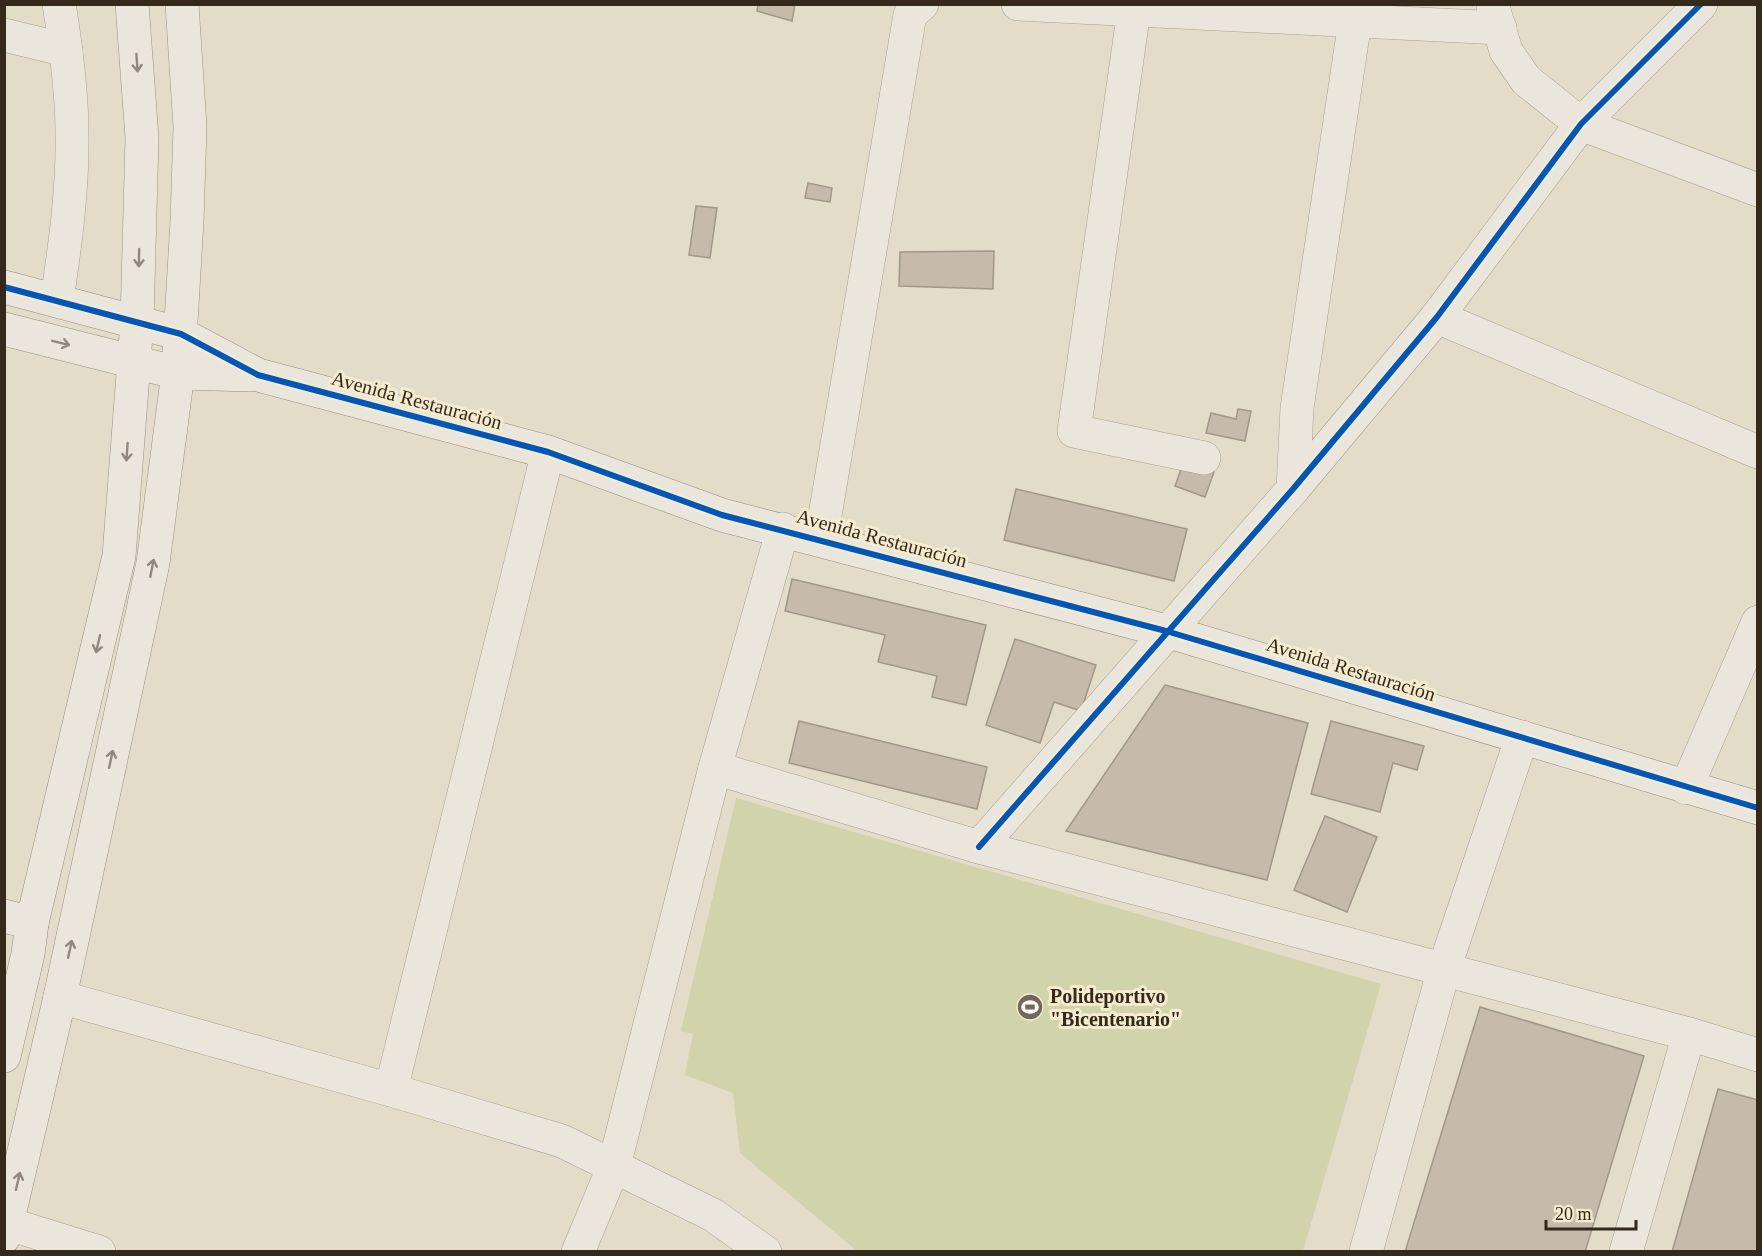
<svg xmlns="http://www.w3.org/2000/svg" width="1762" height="1256" font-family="Georgia,serif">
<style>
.green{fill:#d1d3ab}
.building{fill:#c6baaa;stroke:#a39789;stroke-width:1.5}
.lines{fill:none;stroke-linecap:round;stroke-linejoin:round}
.street-casing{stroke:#a8a193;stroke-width:34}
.secondary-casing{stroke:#979083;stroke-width:34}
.street{stroke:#ebe6db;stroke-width:33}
.secondary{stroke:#ebe6db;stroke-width:33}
.cycleway-casing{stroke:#f5ebce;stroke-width:10}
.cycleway{stroke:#0057b8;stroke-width:6}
.oneway{stroke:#90887c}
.labels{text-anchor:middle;stroke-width:6;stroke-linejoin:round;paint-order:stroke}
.street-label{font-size:20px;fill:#35291c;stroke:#f5ebce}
.poi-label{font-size:20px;font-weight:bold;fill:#35291c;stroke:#f5ebce;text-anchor:start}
</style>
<rect width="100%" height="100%" fill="#e3dcc9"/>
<polygon class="green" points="736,798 1381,984 1303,1251 857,1251 740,1153 733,1093 685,1075 693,1034 681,1031"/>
<g class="building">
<polygon points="758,4 795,4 792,21 757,11"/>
<polygon points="808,183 832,188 830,202 805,198"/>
<polygon points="696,206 717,208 710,258 689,255"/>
<polygon points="994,251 993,289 899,286 900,252"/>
<polygon points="1238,409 1251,411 1245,441 1206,433 1211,413 1236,419"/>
<polygon points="1184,461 1214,472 1205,497 1175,486"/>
<polygon points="1016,489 1187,529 1174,581 1004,540"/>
<polygon points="792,579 986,625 966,705 932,697 937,676 878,662 885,635 785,611"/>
<polygon points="1015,639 1096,665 1081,711 1054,702 1040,743 986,725"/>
<polygon points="1165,685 1308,723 1267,880 1066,831"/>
<polygon points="799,721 987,767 977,809 789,763"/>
<polygon points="1331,721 1424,746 1417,770 1393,763 1380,812 1311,794"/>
<polygon points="1325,816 1377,837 1347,912 1294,890"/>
<polygon points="1480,1007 1644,1056 1585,1252 1405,1252"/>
<polygon points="1718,1089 1758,1100 1758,1252 1672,1252"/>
</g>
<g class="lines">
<defs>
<g id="street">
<polyline points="1018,4 1500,28"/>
<polyline points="1493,7 1506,51 1526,80 1581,124 1758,190"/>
<polyline points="1134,10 1074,431 1204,458"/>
<polyline points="4,35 66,50"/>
<path d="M57 300C65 245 73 189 72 134 72 91 66 47 59 4"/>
<polyline points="1437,317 1758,452"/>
<polyline points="1293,489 1297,408 1355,21"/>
<polyline points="821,539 910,15 922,4"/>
<polyline points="715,768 979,847 1689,1034 1758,1055"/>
<polyline points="1686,788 1758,622"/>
<polyline points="979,847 1293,489 1437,317 1581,124 1701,4"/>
<polyline points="60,997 391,1090 562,1141 713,1215 765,1252"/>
<polyline points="391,1090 548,452"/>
<polyline points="9,1224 99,1252"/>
<polyline points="578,1252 614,1166 715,768 783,529"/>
<polyline points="1366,1252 1444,969 1522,737"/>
<polyline points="1626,1252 1689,1034"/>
</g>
<g id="secondary">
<polyline points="4,287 181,334 258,375 548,452 722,515 1166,631 1758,808"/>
<polyline points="4,329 178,373 252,375"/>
<polyline points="4,916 32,923"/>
<polyline points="4,1056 28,954 32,923 119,556 137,322 142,138 132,4"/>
<polyline points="4,1237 60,997 153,563 178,373 187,221 190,127 182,4"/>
</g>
</defs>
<use href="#street" class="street-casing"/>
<use href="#secondary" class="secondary-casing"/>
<use href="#street" class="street"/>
<use href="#secondary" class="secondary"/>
<defs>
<g id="cycleway">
<polyline points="4,287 181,334 258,375 548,452 722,515 1166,631 1758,808"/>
<polyline points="979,847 1293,489 1437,317 1581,124 1701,4"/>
</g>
</defs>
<use href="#cycleway" class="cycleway-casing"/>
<use href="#cycleway" class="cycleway"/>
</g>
<defs><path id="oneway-shaft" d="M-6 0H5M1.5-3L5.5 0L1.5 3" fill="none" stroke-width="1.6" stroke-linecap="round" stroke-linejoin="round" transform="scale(1.5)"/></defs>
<g class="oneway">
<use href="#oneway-shaft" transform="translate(137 63) rotate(86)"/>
<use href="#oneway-shaft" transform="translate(139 258) rotate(91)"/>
<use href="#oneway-shaft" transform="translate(61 343) rotate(14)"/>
<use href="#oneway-shaft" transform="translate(127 452) rotate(94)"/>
<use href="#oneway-shaft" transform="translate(152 568) rotate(-79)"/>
<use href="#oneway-shaft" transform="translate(98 644) rotate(103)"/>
<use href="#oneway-shaft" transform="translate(111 759) rotate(-78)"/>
<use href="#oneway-shaft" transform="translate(70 949) rotate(-78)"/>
<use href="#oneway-shaft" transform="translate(18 1181) rotate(-77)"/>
</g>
<defs>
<symbol id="stadium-disc" viewBox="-11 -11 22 22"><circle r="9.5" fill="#726859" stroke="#f5ebce"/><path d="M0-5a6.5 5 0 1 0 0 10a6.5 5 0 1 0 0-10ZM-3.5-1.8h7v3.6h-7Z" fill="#fff"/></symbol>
</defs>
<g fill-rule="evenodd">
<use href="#stadium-disc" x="1015" y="992" width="30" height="30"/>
</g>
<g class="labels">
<g class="street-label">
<text transform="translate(417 400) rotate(15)" y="7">Avenida Restauración</text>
<text transform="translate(882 538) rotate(15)" y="7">Avenida Restauración</text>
<text transform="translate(1351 669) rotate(17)" y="7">Avenida Restauración</text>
</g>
<g class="poi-label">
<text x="1050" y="1003">Polideportivo<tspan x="1050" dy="23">"Bicentenario"</tspan></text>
</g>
</g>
<rect width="1762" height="1256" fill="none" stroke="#35291c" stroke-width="12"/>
<path d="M1546 1220v9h90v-9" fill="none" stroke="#35291c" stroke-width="3"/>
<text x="1555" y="1220" font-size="18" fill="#35291c" stroke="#f5ebce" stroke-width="4.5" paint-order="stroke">20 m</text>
</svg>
